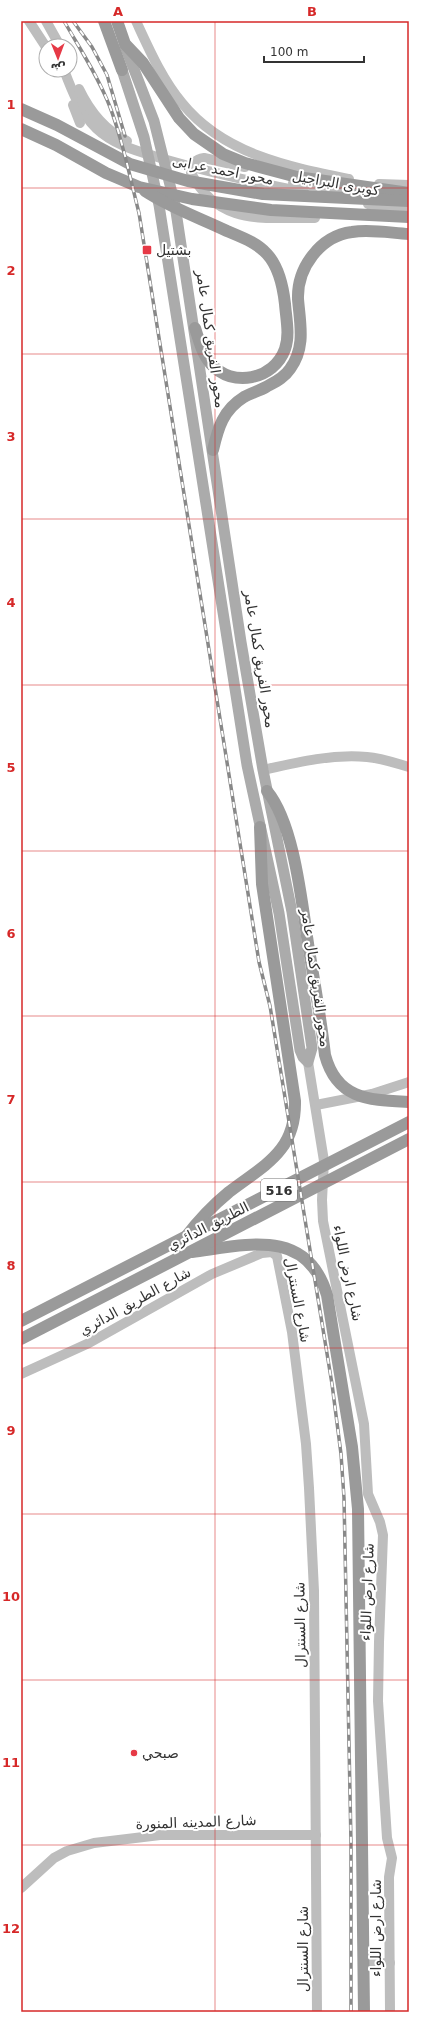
<svg xmlns="http://www.w3.org/2000/svg" width="430" height="2033" font-family="'DejaVu Sans','Noto Naskh Arabic',sans-serif">
<style>
.lines{fill:none;stroke-linecap:round;stroke-linejoin:round}
.secondary{stroke:#bdbdbd;stroke-width:10}
.primary{stroke:#ababab;stroke-width:11}
.highway{stroke:#9a9a9a;stroke-width:12}
.rail-casing{stroke:#888;stroke-width:3.5}
.rail{stroke:#fff;stroke-width:2;stroke-dasharray:6;stroke-linecap:butt}
.grid{fill:none;stroke:#d62828;stroke-width:1;stroke-opacity:0.55}
.poi-dot{fill:#e63946;stroke:#fff;stroke-width:1.5}
.labels{text-anchor:middle;stroke-width:4;stroke-linejoin:round;paint-order:stroke}
.shield{fill:#fff;stroke:#707070;stroke-width:1}
.shield-label{font-size:13px;font-weight:bold;fill:#333}
.street-label{font-size:14px;fill:#333;stroke:#fff}
.poi-label{font-size:14px;fill:#333;stroke:#fff;text-anchor:start}
.neatline{fill:none;stroke:#d62828;stroke-width:1.5}
.grid-label{font-size:13px;text-anchor:middle;font-weight:bold;fill:#d62828}
</style>
<rect width="100%" height="100%" fill="#fff"/>
<g class="lines">
<g class="secondary">
<polyline points="29,21 46,47"/>
<polyline points="46,21 60,46"/>
<path d="M136 21C149 49 162 79 182 103 223 154 289 167 349 179"/>
<path d="M64 70C72 91 80 112 96 128 116 147 142 152 167 160 212 173 258 183 304 192"/>
<path d="M79 89C90 112 104 130 127 141"/>
<polyline points="73,105 80,123"/>
<path d="M245 167 204 158C196 159 191 164 191 173 219 227 264 217 315 218"/>
<polyline points="279,170 301,169"/>
<polyline points="293,183 345,189"/>
<polyline points="379,184 409,185"/>
<polyline points="368,204 409,210"/>
<path d="M263 770C298 762 331 754 367 757 381 758 395 763 409 767"/>
<polyline points="308,1062 324,1161 322,1200 323,1221 364,1424 368,1494 380,1522 383,1535 379,1642 378,1701 387,1838 392,1858 389,1877 390,2012"/>
<polyline points="316,1105 372,1094 409,1082"/>
<polyline points="21,1374 89,1343 212,1274 262,1253 272,1252 277,1256 292,1332 306,1444 309,1488 314,1591 317,2012"/>
<polyline points="21,1888 54,1858 67,1851 94,1843 160,1835 316,1835"/>
<polyline points="363,1964 390,1963"/>
</g>
<polyline class="primary" points="122,70 144,137 159,205 247,765 279,913 300,1050 303,1057 308,1062 312,1048 292,912 263,770 241,642 175,205 154,121 125,46"/>
<g class="highway">
<polyline points="104,21 122,70"/>
<polyline points="117,21 125,44 143,63 179,118 194,134 223,154 245,163 297,177 409,193"/>
<polyline points="21,109 57,125 130,164 188,181 263,194 409,201"/>
<polyline points="21,129 56,145 106,173 139,187 192,199 271,210 409,217"/>
<path d="M145 191C171 208 200 218 227 231 241 237 256 242 267 254 279 267 283 286 285 304 286 318 290 335 285 349 274 380 232 388 211 364 202 354 199 340 195 328"/>
<path d="M213 450C218 428 223 410 244 397 251 393 259 391 266 387 275 382 284 378 290 369 306 347 300 324 298 299 297 268 320 236 352 232 370 229 391 233 409 234"/>
<path d="M267 791C295 825 302 906 309 950 315 985 321 1020 325 1055 337 1100 370 1100 409 1102"/>
<path d="M185 1238C198 1221 212 1206 229 1192 264 1165 296 1152 295 1101L262 884 260 827"/>
<path d="M192 1252C245 1245 307 1227 327 1295L352 1447 358 1509 364 2012"/>
<polyline points="21,1321 409,1122"/>
<polyline points="21,1339 409,1139"/>
</g>
<defs>
<g id="rail">
<path d="M64 21C80 49 98 76 110 107 123 141 130 178 139 213L259 962 270 1006 332 1384 341 1454 344 1498 351 1843V2012"/>
<polyline points="73,21 92,47 107,75 125,136"/>
</g>
</defs>
<use href="#rail" class="rail-casing"/>
<use href="#rail" class="rail"/>
</g>
<path class="grid" d="M215 21V2012M21 188H409M21 354H409M21 519H409M21 685H409M21 851H409M21 1016H409M21 1182H409M21 1348H409M21 1514H409M21 1680H409M21 1845H409"/>
<g class="poi-dot">
<rect x="142" y="245" width="10" height="10" rx="2"/>
<circle cx="134" cy="1753" r="4"/>
</g>
<g class="labels">
<rect class="shield" x="261" y="1179" width="36" height="22" rx="3"/>
<g class="shield-label">
<text x="279" y="1195">516</text>
</g>
<g class="street-label">
<text transform="translate(223 170) rotate(11)" y="5">محور احمد عرابى</text>
<text transform="translate(336 183) rotate(10)" y="5">كوبرى البراجيل</text>
<text transform="translate(211 339) rotate(82)" y="5">محور الفريق كمال عامر</text>
<text transform="translate(260 659) rotate(81)" y="5">محور الفريق كمال عامر</text>
<text transform="translate(316 978) rotate(82)" y="5">محور الفريق كمال عامر</text>
<text transform="translate(208 1226) rotate(-27)" y="5">الطريق الدائري</text>
<text transform="translate(348 1273) rotate(78)" y="5">شارع ارض اللواء</text>
<text transform="translate(298 1300) rotate(79)" y="5">شارع السنترال</text>
<text transform="translate(135 1301) rotate(-29)" y="5">شارع الطريق الدائري</text>
<text transform="translate(367 1592) rotate(-88)" y="5">شارع ارض اللواء</text>
<text transform="translate(300 1625) rotate(-91)" y="5">شارع السنترال</text>
<text transform="translate(196 1822) rotate(-2)" y="5">شارع المدينه المنورة</text>
<text transform="translate(376 1928) rotate(-90)" y="5">شارع ارض اللواء</text>
<text transform="translate(303 1949) rotate(-90)" y="5">شارع السنترال</text>
</g>
<g class="poi-label">
<text x="156" y="255">بشتيل</text>
<text x="142" y="1758">صبحي</text>
</g>
</g>
<rect width="430" height="2033" fill="none" stroke="#ffffff" stroke-width="44"/>
<g transform="translate(58 58) rotate(179)"><circle r="19" fill="#ffffff" stroke="#adadad"/>
<path d="M0-3L7 15L0 10L-7 15Z" fill="#e63946"/>
<text y="-6" font-size="11" font-weight="bold" text-anchor="middle" fill="#333333">ش</text>
</g>
<path d="M264 56v6h100v-6" fill="none" stroke="#333333" stroke-width="2"/>
<text x="270" y="56" font-size="12" fill="#333333" stroke="#ffffff" stroke-width="3" paint-order="stroke">100 m</text>
<rect x="22" y="22" width="386" height="1989" class="neatline"/>
<g class="grid-label">
<text x="118" y="16">A</text>
<text x="312" y="16">B</text>
<text x="11" y="109">1</text>
<text x="11" y="275">2</text>
<text x="11" y="441">3</text>
<text x="11" y="607">4</text>
<text x="11" y="772">5</text>
<text x="11" y="938">6</text>
<text x="11" y="1104">7</text>
<text x="11" y="1270">8</text>
<text x="11" y="1435">9</text>
<text x="11" y="1601">10</text>
<text x="11" y="1767">11</text>
<text x="11" y="1933">12</text>
</g>
</svg>
